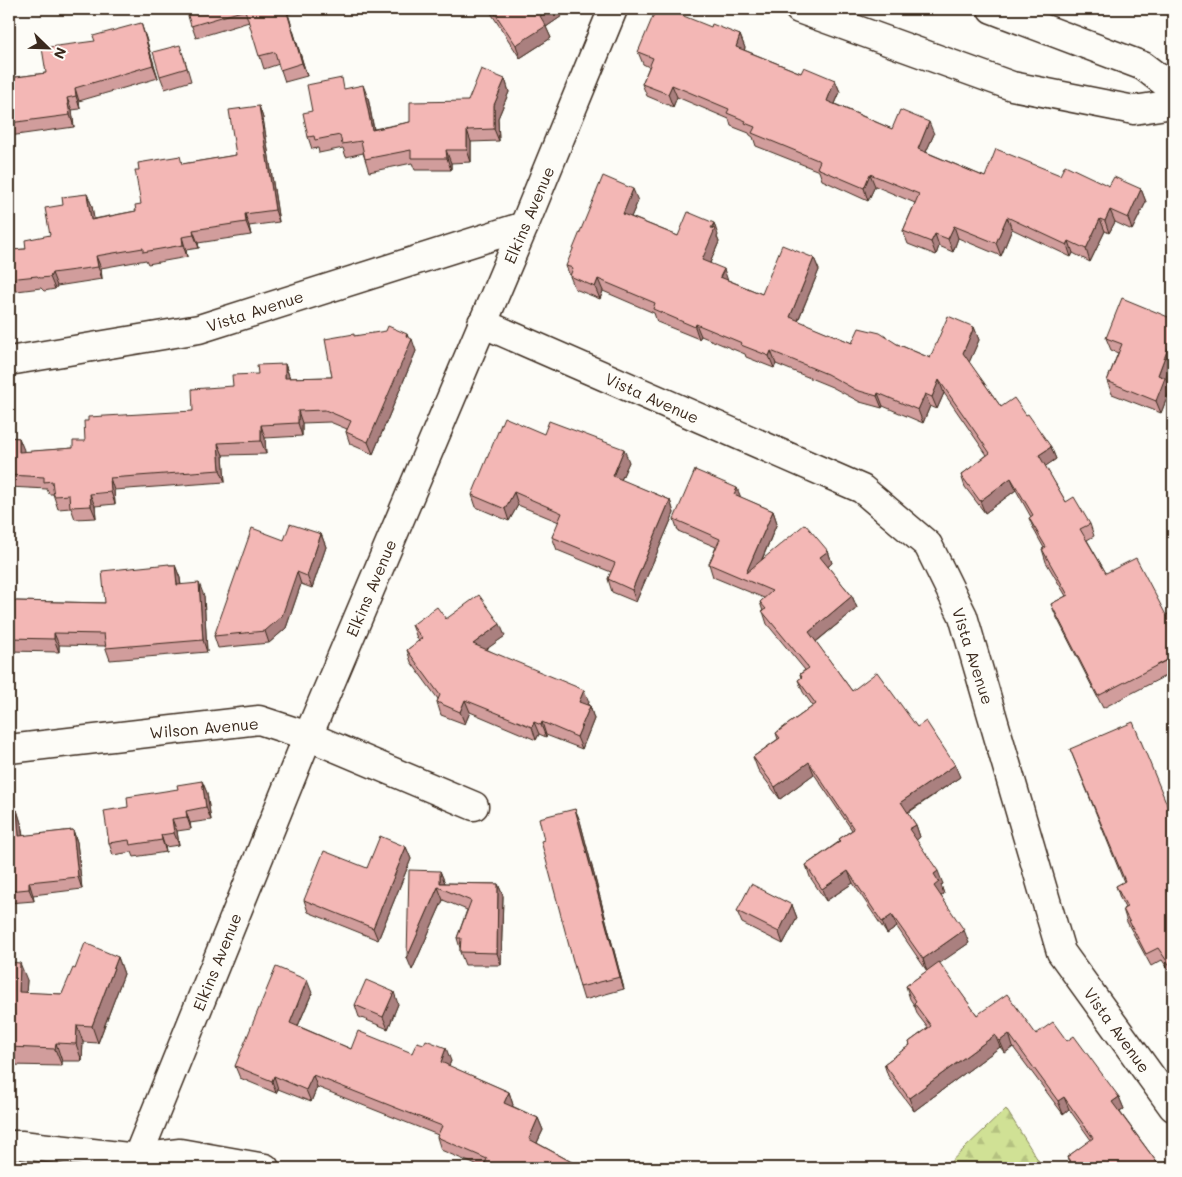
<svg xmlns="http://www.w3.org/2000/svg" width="1182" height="1177" font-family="Mali,sans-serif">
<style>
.forest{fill:url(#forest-firs);stroke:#86865a}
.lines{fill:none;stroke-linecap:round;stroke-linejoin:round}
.street-casing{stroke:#3b2a1e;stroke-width:31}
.secondary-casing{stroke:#3b2a1e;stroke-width:31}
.street{stroke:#fdfcf7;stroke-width:28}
.secondary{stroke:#fdfcf7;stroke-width:28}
.wall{fill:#d19d9c;stroke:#3b2a1e}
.shaded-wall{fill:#aa807f;stroke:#3b2a1e}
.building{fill:#f3b7b5;stroke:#3b2a1e}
.labels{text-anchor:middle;stroke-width:5;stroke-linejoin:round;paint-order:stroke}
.street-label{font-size:16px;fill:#3b2a1e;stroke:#fdfcf7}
</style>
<defs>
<pattern id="forest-firs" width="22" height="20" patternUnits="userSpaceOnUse" patternTransform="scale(1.25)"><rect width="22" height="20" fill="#d0e195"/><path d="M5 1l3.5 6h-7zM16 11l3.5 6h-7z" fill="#b4c180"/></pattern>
</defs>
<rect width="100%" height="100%" fill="#fdfcf7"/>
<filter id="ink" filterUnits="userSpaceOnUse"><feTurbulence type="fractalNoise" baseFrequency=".02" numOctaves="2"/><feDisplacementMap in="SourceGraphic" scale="10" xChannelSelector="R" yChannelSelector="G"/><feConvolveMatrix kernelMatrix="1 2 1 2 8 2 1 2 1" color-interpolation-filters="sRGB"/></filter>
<g filter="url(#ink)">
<polygon class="forest" points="1006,1109 1043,1168 944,1168"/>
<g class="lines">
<defs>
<g id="street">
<polyline points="482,323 862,489 928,545 963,616 1061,952 1173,1107"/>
<polyline points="9,361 199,329 524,226"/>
<polyline points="9,749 259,720 308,736 474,806"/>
<polyline points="9,1145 21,1145 137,1158 180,1153 265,1168"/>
<polyline points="133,1168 308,736 524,226 613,9"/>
</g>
<g id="secondary">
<polyline points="799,9 1012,86 1134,110 1173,104"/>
<polyline points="992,9 1143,66 1173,89"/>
</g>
</defs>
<use href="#street" class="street-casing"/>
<use href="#secondary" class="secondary-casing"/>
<use href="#street" class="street"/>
<use href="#secondary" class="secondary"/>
</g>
<g class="wall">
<polygon points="186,9 303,9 288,14 307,76 285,82 279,64 264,69 249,22 196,38"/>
<polygon points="481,9 559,9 562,16 546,27 551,38 520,58 489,10"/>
<polygon points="711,27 740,35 745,48 744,50 801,73 835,80 840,92 835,104 892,129 934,134 926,152 985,177 1060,175 1109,186 1141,189 1146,202 1132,230 1115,222 1109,233 1105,231 1090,262 1073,253 1071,257 1012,229 1001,256 958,238 953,252 939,246 936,255 908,244 903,231 915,203 875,186 868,201 822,180 819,171 756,146 753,137 750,135 749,133 731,126 729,119 677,97 673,107 647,96 642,84 649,67 643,64 638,52"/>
<polygon points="145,35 158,78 79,101 80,109 72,110 74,127 9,136 9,78 46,73"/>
<polygon points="184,57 191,81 165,89 160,76"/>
<polygon points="505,79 509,92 498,118 499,141 471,142 471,162 451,163 451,170 415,170 412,163 369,172 365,159 363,153 346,157 343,148 319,153 318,148 312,149 308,137 346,89 368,98 374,129 410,122 468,101"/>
<polygon points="259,106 263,118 279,222 249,226 251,235 198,243 199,248 186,250 187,257 148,264 146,260 101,268 102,279 57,286 55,289 44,291 41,288 9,292 9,250 26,249 50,235 63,205 87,194 92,206 94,219 136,211 141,204 183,164 236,155"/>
<polygon points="638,201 631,217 678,236 718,235 717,237 719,242 710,263 728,280 762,294 814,258 819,270 798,321 852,343 897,344 930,358 974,327 979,340 969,362 1001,407 1026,415 1051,447 1056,459 1045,466 1066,502 1090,524 1094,536 1087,540 1106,573 1166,615 1173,612 1173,672 1103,708 1056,616 1051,604 1066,596 1046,562 1042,549 1044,548 1034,530 1029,518 1031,517 1016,490 985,513 965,487 961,475 987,455 944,393 937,409 930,406 923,423 883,406 882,408 860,402 832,387 776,364 774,368 746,357 745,354 701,336 699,339 657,322 654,313 603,291 600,299 575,289 566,266"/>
<polygon points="1173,319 1173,359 1166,378 1170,390 1161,413 1112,394 1107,381 1118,353 1111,350 1106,338"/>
<polygon points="355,336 408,337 416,351 373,454 350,444 346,432 347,429 330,422 302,423 302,436 265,438 266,454 223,455 225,482 114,490 115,504 95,506 96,518 75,519 71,508 58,509 53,494 49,494 47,489 9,487 9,437 19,438 24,452 73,448 85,441 193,411 233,386 258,374 285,364 290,378 332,377"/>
<polygon points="544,434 629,462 621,480 670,500 674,513 636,602 612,592 608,579 611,572 557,550 552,537 559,522 518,505 509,521 476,507 472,495"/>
<polygon points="737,488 740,497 773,511 777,523 762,560 828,551 832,563 828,567 852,596 857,608 816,642 852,691 917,727 960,777 908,813 916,825 920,837 916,840 943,884 941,885 944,894 941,896 969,943 939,963 977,1015 1036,1034 1067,1041 1119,1097 1124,1109 1120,1112 1161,1168 1071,1168 1067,1157 1091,1140 1069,1109 1063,1114 1013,1047 1005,1053 1000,1047 914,1111 888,1076 884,1064 910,1045 909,1042 928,1028 918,1015 914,1005 910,999 906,986 927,971 897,927 887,934 853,883 826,901 810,877 806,865 840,841 839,839 852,830 814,774 780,799 758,770 753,757 778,739 776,733 813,706 803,692 798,680 801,678 800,674 805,670 767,624 760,602 764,598 713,577 709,564 716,547 678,531 674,519"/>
<polygon points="321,534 326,547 312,588 301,584 286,628 269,643 218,648 214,636 284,540"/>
<polygon points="170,565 175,565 180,578 181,585 204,596 207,652 110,660 105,646 59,645 59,652 9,651 9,594 11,598 15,601 105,603"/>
<polygon points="446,619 505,636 486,649 589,702 588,705 590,706 594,719 582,749 546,735 546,737 539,734 536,740 470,712 465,724 441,715 437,702 438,699 411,662 407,650 419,641 417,638 412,625"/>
<polygon points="1070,749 1173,819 1173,976 1162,960 1151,966 1127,922 1123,909 1125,908 1120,898 1116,886 1124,882"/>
<polygon points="202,781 207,793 211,820 190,823 191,829 177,831 179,845 165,847 166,852 134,857 132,852 113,855 109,843 128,807"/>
<polygon points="575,809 580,821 624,989 584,1000 580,987 544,840"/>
<polygon points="17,810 21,823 23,836 73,830 77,842 82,889 33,895 34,901 9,903 9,811"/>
<polygon points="406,847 411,859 378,940 308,912 304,900 367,868"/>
<polygon points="440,871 445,883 498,884 503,896 501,965 465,965 460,952 460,948 457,938 467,910 443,900 412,970"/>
<polygon points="792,905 797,918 783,944 742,923 737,911"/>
<polygon points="118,957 124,974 98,1043 83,1042 82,1061 62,1061 62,1066 9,1065 9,962 27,980 26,993 62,994 75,969"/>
<polygon points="312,993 298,1026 351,1049 412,1053 451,1061 449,1066 509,1092 513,1105 512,1106 538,1118 543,1130 537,1143 579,1166 589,1168 483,1168 441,1150 437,1137 438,1135 317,1087 311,1102 278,1089 276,1093 240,1078 235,1066"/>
<polygon points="398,1004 388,1029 359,1017 355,1005"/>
</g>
<g class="shaded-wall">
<polygon points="286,9 288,14 307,76 302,63"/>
<polygon points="550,9 559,9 562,16 546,27 551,38 520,58 516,45 540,16"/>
<polygon points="141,23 145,35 158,78 153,65"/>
<polygon points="740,35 745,48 740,59 736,47"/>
<polygon points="505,79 509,92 498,118 499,141 494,129 494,105"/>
<polygon points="835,80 840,92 831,113 827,101"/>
<polygon points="363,85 368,98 376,142 372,130"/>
<polygon points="672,85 677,97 673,107 668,94"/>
<polygon points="75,88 79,101 80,109 76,96"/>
<polygon points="67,98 72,110 74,127 70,115"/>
<polygon points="259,106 263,118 279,222 275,210"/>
<polygon points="929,122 934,134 922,161 918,149"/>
<polygon points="467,130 471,142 471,162 467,150"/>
<polygon points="446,150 451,163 451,170 447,158"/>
<polygon points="870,174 875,186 868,201 864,188"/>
<polygon points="633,189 638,201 627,226 623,214"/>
<polygon points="1141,189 1146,202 1132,230 1128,218"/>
<polygon points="87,194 92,206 96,232 91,220"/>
<polygon points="1110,210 1115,222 1109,233 1105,221"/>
<polygon points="245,214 249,226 251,235 246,222"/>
<polygon points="1007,217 1012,229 1001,256 996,243"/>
<polygon points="1100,219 1105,231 1090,262 1086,249"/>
<polygon points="714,223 718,235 717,237 719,242 706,272 702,260"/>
<polygon points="954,226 958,238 953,252 948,239"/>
<polygon points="193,230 198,243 199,248 194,235"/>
<polygon points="935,234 939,246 936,255 931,242"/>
<polygon points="182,237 186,250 187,257 183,245"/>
<polygon points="1069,241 1073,253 1071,257 1067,245"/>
<polygon points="96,256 101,268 102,279 98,267"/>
<polygon points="814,258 819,270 794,330 790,317"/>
<polygon points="724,269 728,281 720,277"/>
<polygon points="52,273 57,286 55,289 50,277"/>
<polygon points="598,279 603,291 600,299 595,287"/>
<polygon points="696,324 701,336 699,339 695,327"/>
<polygon points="974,327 979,340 968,365 963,353"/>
<polygon points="407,334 410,343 412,339 416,351 373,454 368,442"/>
<polygon points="1173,335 1173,359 1166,378 1170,390 1161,413 1156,401 1158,375"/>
<polygon points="771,351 776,364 774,368 769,356"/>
<polygon points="285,364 289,376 290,391 285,378"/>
<polygon points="939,380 944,393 937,409 932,397"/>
<polygon points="878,393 883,406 882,408 877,396"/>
<polygon points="925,394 930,406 923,423 918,410"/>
<polygon points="298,411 302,423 302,436 298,423"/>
<polygon points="261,425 265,438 266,454 261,441"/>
<polygon points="19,438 24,450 23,464 19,452"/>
<polygon points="218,443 223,455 225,482 220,470"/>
<polygon points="1051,447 1056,459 1043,468 1039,455"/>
<polygon points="624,449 629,462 617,489 613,476"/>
<polygon points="110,478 114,490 115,504 111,492"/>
<polygon points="1011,478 1016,490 985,513 980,501"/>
<polygon points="737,488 742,500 734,494"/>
<polygon points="514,492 518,505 509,521 505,509"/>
<polygon points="90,494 95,506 96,518 91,506"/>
<polygon points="670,500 674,513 636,602 632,590"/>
<polygon points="773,511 777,523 752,583 746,573"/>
<polygon points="321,534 326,547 312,588 307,576"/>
<polygon points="828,551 832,563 824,570 820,557"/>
<polygon points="175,565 180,578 182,598 177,585"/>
<polygon points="297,572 301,584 286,628 269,643 265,631"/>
<polygon points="199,583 204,596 207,652 203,640"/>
<polygon points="852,596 857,608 813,644 809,632"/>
<polygon points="500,624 505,636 477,656 473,644"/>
<polygon points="54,633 59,645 59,652 54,639"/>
<polygon points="584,690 589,702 584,714 579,702"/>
<polygon points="465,700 470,712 465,724 460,712"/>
<polygon points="590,706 594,719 582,749 577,737"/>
<polygon points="534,722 539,734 536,740 532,727"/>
<polygon points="542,722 546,735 546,737 541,725"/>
<polygon points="809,762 814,774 780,799 775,787"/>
<polygon points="955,765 960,777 905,814 901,802"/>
<polygon points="202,781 207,793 211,820 206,807"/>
<polygon points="575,809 580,821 624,989 620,977"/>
<polygon points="17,810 21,823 24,848 19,836"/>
<polygon points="186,811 190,823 191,829 187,817"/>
<polygon points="172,819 177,831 179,845 174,833"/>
<polygon points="916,825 920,837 914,842 909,829"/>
<polygon points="73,830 77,842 82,889 78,877"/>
<polygon points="161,835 165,847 166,852 162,840"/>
<polygon points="406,847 411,859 378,940 373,928"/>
<polygon points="440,871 445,883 440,883"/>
<polygon points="848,871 853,883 826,901 822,889"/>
<polygon points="938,871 943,884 941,885 944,894 938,898 934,886 934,874"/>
<polygon points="29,882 33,895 34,901 29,889"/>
<polygon points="498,884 503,896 501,965 497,953"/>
<polygon points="438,887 443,900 412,970 407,958"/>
<polygon points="792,905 797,918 783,944 779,932"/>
<polygon points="892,915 897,927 887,934 882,922"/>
<polygon points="964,930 969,943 927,972 923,959"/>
<polygon points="118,957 124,974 98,1043 92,1026"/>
<polygon points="20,963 27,980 25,1010 19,992"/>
<polygon points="307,980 312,993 294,1035 290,1023"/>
<polygon points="394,992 398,1004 388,1029 383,1017"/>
<polygon points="77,1025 83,1042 82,1061 76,1044"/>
<polygon points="1009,1034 1013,1047 1005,1053 1000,1041"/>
<polygon points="995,1035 1000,1047 914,1111 909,1098"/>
<polygon points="56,1043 62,1061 62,1066 55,1049"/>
<polygon points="446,1048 451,1061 445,1074 441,1062"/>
<polygon points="313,1075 317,1087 311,1102 306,1090"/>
<polygon points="274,1076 278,1089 276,1093 272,1081"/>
<polygon points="509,1092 513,1105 509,1115 504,1103"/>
<polygon points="1064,1097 1069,1109 1063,1114 1058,1101"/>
<polygon points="1119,1097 1124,1109 1117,1114 1112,1102"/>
<polygon points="538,1118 543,1130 533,1151 529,1139"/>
</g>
<g class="building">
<polygon points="186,9 286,9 302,63 280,70 275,52 259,56 245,10 191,26"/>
<polygon points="492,9 550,9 540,16 546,26 516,45"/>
<polygon points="656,9 666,9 711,27 712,24 740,35 736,47 801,73 804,67 835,80 827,101 892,129 900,110 929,122 918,149 985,177 996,149 1060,175 1065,165 1109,186 1114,177 1141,189 1128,218 1110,210 1105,221 1100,219 1086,249 1069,241 1067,245 1007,217 996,243 954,226 948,239 935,234 931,242 903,231 919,194 870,174 864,188 817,168 820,161 752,133 755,127 745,123 746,121 727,113 729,109 672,85 668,94 642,84 653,58 638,52"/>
<polygon points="141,23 153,65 75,88 76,96 67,98 70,115 9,123 9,78 46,73 42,48 95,41 93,36"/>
<polygon points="180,45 187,68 160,76 153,52"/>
<polygon points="481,69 505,79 494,105 494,129 467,130 467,150 446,150 447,158 411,158 411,150 365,159 361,141 342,144 340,135 315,140 314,136 308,137 303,113 312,111 307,85 342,78 344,89 363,85 372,130 410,122 410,102 468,101"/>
<polygon points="259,106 275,210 245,214 246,222 193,230 194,235 182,237 183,245 143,252 143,248 96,256 98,267 52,273 50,277 40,278 37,276 9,279 9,250 26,249 25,240 50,235 45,208 63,205 62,197 87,194 91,220 136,211 135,205 141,204 135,170 139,170 138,163 180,156 182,164 236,155 229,110"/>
<polygon points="603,176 633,189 623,214 678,236 688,212 714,223 711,228 715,229 702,260 724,269 720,277 762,294 782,245 814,258 790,317 852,343 859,328 880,333 897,344 930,358 948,316 974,327 963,353 1001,407 1014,398 1026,415 1028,414 1051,447 1039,455 1066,502 1074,497 1090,524 1080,529 1106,573 1136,558 1166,615 1173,612 1173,657 1098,696 1051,604 1068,595 1042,549 1046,547 1029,518 1033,515 1011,478 980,501 961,475 990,453 939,380 932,397 925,394 918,410 878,393 877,396 856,390 827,374 771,351 769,356 741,345 742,343 696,324 695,327 653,309 655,303 598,279 595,287 570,276 573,268 566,266"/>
<polygon points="1122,298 1173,319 1173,335 1158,375 1165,378 1156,401 1107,381 1122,344 1106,338"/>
<polygon points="388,326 407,334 406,336 412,339 368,442 346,432 351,421 325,410 298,411 298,423 261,425 261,441 218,443 220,470 110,478 111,492 90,494 91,506 70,507 69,495 54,496 52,481 44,482 44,477 9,475 9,437 19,438 19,452 73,448 73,441 85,441 84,421 88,421 88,417 193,411 192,389 233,386 232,375 258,374 257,365 285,364 285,378 332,377 325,339 354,334 354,336 386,331"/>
<polygon points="504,417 544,434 549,421 624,449 613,476 670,500 632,590 608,579 615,563 552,537 562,513 514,492 505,509 472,495"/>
<polygon points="695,470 737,488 734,494 773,511 746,573 805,524 828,551 820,557 852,596 809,632 852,691 877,672 917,727 926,721 955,765 901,802 916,825 909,829 938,871 934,874 939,882 934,886 964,930 923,959 892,915 882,922 848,871 822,889 806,865 841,841 839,839 854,829 809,762 775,787 753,757 780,738 776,733 816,704 798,680 802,677 800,674 809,668 762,611 766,609 760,602 772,591 709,564 720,539 674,519"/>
<polygon points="290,524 321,534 307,576 297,572 282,616 265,631 214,636 252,528 284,540"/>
<polygon points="169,564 169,565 175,565 177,585 199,583 203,640 106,648 104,634 54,633 54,639 9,638 9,594 9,597 14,598 14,601 105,603 102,571"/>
<polygon points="479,595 500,624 473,644 584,690 579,702 590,706 577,737 542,722 541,725 534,722 532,727 465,700 460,712 437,702 440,695 407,650 422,638 412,625 437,607 446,619"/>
<polygon points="1133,722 1173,819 1173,970 1158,948 1146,954 1123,909 1127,907 1116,886 1125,881 1070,749"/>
<polygon points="202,781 206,807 186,811 187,817 172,819 174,833 161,835 162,840 130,845 129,840 109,843 104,811 128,807 127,797 178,789 177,785"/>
<polygon points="575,809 620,977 580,987 541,841 544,840 539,818"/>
<polygon points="17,810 19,836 73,830 78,877 29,882 29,889 9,891 9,811"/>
<polygon points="380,836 406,847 373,928 304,900 324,851 367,868"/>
<polygon points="409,870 440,871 440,883 498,884 497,953 460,952 461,938 457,938 471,901 438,887 407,958"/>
<polygon points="751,884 792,905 779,932 737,911"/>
<polygon points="85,943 118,957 92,1026 77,1025 76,1044 56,1043 55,1049 9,1047 9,962 20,963 19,992 62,994 73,968 75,969"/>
<polygon points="939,962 977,1015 1007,994 1036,1034 1053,1022 1067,1041 1074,1036 1119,1097 1112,1102 1161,1168 1075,1168 1067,1157 1093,1138 1064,1097 1058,1101 1009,1034 1000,1041 995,1035 909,1098 884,1064 910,1045 909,1042 931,1026 914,1003 916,1001 906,986"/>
<polygon points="276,967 307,980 290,1023 351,1049 358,1031 412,1053 417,1042 424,1044 426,1040 446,1048 441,1062 509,1092 504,1103 538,1118 529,1139 579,1166 580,1164 589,1168 483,1168 487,1159 437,1137 442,1126 313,1075 306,1090 274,1076 272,1081 235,1066"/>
<polygon points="366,980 394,992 383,1017 355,1005"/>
</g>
</g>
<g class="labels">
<g class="street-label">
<text transform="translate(529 215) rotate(-67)" y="6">Elkins Avenue</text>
<text transform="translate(255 311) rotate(-18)" y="6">Vista Avenue</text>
<text transform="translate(652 398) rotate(24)" y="6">Vista Avenue</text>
<text transform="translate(371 588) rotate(-67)" y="6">Elkins Avenue</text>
<text transform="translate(973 656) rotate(72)" y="6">Vista Avenue</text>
<text transform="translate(204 728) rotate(-5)" y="6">Wilson Avenue</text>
<text transform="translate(217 962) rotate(-68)" y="6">Elkins Avenue</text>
<text transform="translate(1117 1030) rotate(54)" y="6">Vista Avenue</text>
</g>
</g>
<rect width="1182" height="1177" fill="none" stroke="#fdfcf7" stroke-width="30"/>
<rect x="15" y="15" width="1152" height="1147" fill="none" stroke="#3b2a1e" stroke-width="2" filter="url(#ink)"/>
<g transform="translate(48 48) rotate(113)" stroke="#fdfcf7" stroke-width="4" paint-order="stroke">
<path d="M0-4L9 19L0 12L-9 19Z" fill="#3b2a1e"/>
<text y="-8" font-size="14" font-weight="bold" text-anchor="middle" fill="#3b2a1e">N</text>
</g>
</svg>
